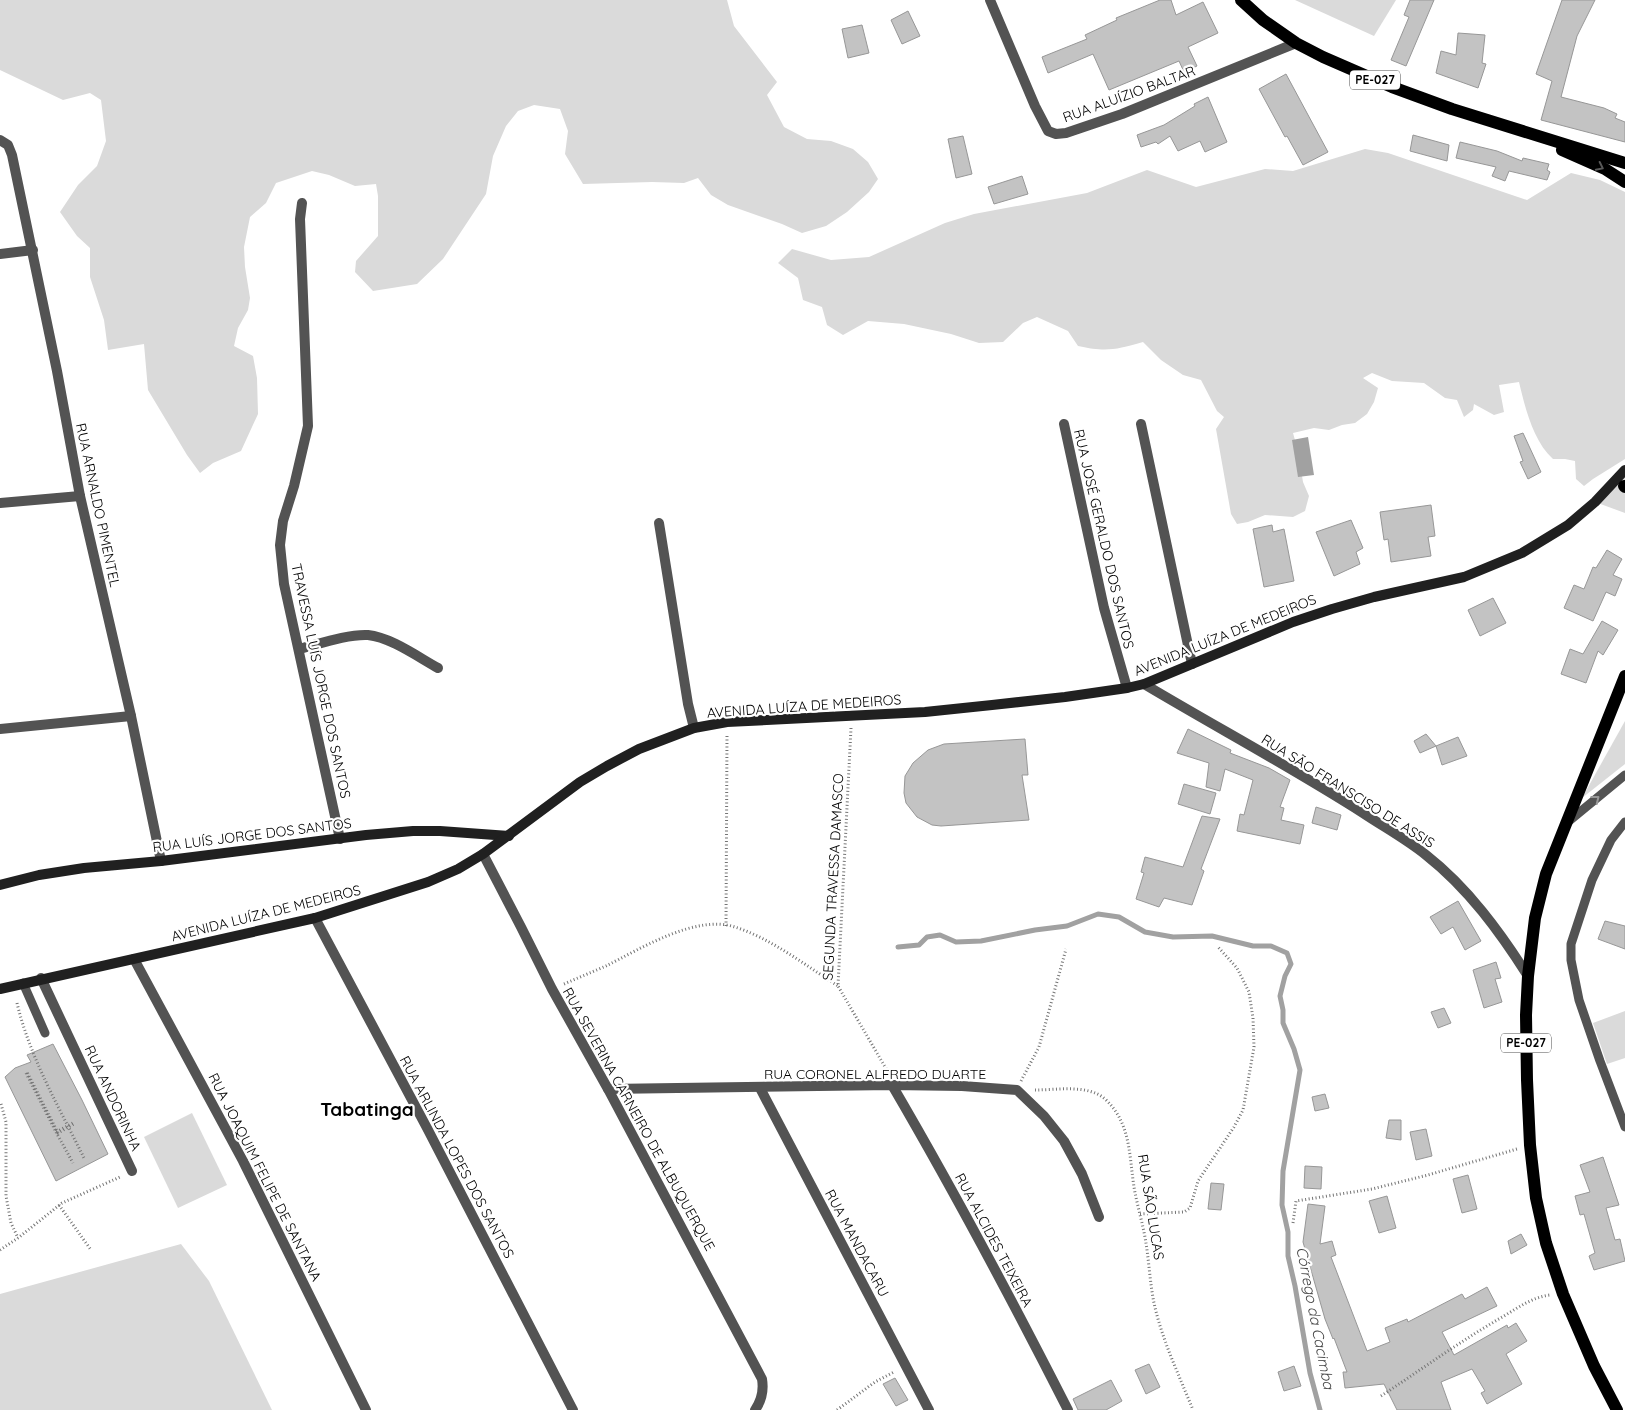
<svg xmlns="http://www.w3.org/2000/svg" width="1625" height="1410" font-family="Quicksand,sans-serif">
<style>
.green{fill:#dadada}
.water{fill:#a1a1a1}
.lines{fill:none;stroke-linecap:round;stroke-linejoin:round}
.stream{stroke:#a1a1a1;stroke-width:5}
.building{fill:#c3c3c3;stroke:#979797}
.path{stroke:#757575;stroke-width:3;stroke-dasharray:1 2.5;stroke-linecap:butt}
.lane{stroke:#535353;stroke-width:9}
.street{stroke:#535353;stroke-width:10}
.secondary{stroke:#202020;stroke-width:10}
.primary{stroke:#000;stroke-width:12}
.oneway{stroke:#595959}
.oneway2{stroke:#989898}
.labels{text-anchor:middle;stroke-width:4.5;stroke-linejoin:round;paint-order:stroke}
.shield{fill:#fff;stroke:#4c4c4c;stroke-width:1}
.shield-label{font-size:12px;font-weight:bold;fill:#000}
.street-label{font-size:14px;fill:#000;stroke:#fff}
.water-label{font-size:15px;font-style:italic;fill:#424242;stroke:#fff}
.district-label{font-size:19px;font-weight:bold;fill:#000;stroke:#fff}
</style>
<rect width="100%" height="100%" fill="#fff"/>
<g class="green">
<polygon points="0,0 727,0 734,26 777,82 767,95 784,127 807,139 831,141 853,149 868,162 878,179 869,192 847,212 826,226 802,233 782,224 728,205 711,195 698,178 684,183 652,182 583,184 565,154 568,131 560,109 534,105 518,111 506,126 493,156 486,194 443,259 417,284 373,291 355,272 356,261 378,236 378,196 376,184 355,186 329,175 312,171 276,183 266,203 250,217 244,247 245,267 250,298 248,310 238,328 234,346 253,356 257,378 258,414 241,451 213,463 200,473 187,455 148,390 144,344 108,350 104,320 90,277 90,248 77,236 60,212 78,185 97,166 106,141 101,100 90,93 63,100 0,70"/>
<polygon points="1295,0 1396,0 1374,36"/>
<path d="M1365 149 1388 153 1527 200 1571 173 1600 180 1625 192V459L1593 479 1584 486 1576 479 1575 461 1565 459H1553C1533 441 1525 407 1519 382L1499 385 1504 412 1494 415 1474 404 1473 410 1464 417 1457 400 1445 398 1424 383 1392 381 1372 373 1363 378 1378 388 1374 402 1367 414 1355 423 1342 425 1329 430 1314 428 1293 433 1298 451 1303 482 1309 496 1305 511 1293 517 1265 515 1248 522 1237 524 1231 514 1216 429 1224 417 1217 411 1201 380 1183 375 1161 360 1143 342C1115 350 1106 352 1078 346L1068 331 1037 317 1023 323 1003 342 979 343 951 334 904 324 868 321 843 335 827 325 822 307 803 300 798 278 778 263 792 249 831 260 869 257 945 223 974 214 1087 193 1147 170 1196 187 1265 169 1293 171Z"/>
<polygon points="1625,470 1625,513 1595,502"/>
<polygon points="1625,721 1625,764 1582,798"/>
<polygon points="1625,1011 1625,1058 1607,1064 1593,1023"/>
<polygon points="192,1113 227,1185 178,1208 144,1137"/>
<polygon points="181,1244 209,1281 272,1410 0,1410 0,1294"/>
</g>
<polygon class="water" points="1308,437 1314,475 1298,477 1292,440"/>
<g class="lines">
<polyline class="stream" points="898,947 919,945 927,937 940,935 956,942 981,941 1035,930 1067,926 1098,914 1119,917 1145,932 1173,937 1212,936 1253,946 1271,946 1287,953 1291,964 1285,976 1280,996 1283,1010 1283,1023 1294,1049 1300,1070 1283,1171 1282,1205 1288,1232 1288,1256 1295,1286 1310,1373 1320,1410"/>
</g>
<g class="building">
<polygon points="1160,0 1171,0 1176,15 1203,2 1218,33 1188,47 1197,66 1184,72 1179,61 1109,90 1093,54 1048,73 1042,57 1087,39 1085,35 1117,20 1116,18"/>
<polygon points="1410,0 1434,0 1406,66 1391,60 1409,17 1404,15"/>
<polygon points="1562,0 1595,0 1577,36 1561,97 1604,108 1617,114 1615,118 1625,122 1625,142 1541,120 1552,81 1536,74"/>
<polygon points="908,11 920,36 902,44 891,20"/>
<polygon points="862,25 869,53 848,58 842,29"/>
<polygon points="1458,33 1485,35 1482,63 1486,64 1478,88 1436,73 1441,51 1456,55"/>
<polygon points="1286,74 1328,152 1303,165 1287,136 1285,137 1259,89"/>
<polygon points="1208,97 1227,142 1205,152 1200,141 1178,151 1170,136 1158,144 1156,142 1141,147 1137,135 1164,125 1195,106 1194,104"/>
<polygon points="1413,135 1449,145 1447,161 1410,151"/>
<polygon points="963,136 972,174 956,178 948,139"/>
<polygon points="1460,142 1497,151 1522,161 1523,158 1549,164 1547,170 1550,172 1547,180 1509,171 1505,181 1492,176 1496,167 1456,158"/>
<polygon points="1022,176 1028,194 994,204 988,187"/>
<polygon points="1523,433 1541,472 1528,479 1520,462 1523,461 1514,436"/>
<polygon points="1431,505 1435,536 1428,537 1431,556 1391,562 1388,539 1384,540 1380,512"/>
<polygon points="1351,520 1363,548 1356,552 1360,564 1334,576 1316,532"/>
<polygon points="1272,525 1273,532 1284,529 1294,581 1264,587 1253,529"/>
<polygon points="1607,550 1622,559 1613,575 1622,579 1615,596 1606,592 1593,621 1564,608 1574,585 1584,589 1593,567 1596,568"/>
<polygon points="1493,598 1506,623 1480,636 1468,610"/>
<polygon points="1602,621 1618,630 1603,655 1598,651 1586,683 1561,674 1570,649 1583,654"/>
<polygon points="1188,729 1231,750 1230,753 1269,768 1290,780 1280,807 1284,808 1281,820 1304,825 1300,844 1237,831 1240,814 1244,815 1253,780 1225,769 1220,791 1206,787 1209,763 1177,753"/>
<polygon points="1426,734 1436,746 1420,753 1414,741"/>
<polygon points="1458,737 1467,756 1442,765 1436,746"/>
<polygon points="1025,739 1028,775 1022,775 1029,820 941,826 932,825 917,817 906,803 904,793 905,776 913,763 928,750 944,744"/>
<polygon points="1184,784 1216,793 1210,814 1178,804"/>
<polygon points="1316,807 1341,815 1337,830 1312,823"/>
<polygon points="1202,816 1220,819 1201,869 1204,871 1192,905 1164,898 1159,907 1136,899 1144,873 1141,872 1145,857 1183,867"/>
<polygon points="1458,901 1481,941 1465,950 1453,927 1441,934 1430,917"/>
<polygon points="1605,921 1625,926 1625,949 1598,939"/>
<polygon points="1496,962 1501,978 1495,979 1502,1002 1484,1008 1473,970"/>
<polygon points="1444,1008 1451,1023 1438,1028 1431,1012"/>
<polygon points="53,1044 82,1100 108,1154 56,1181 5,1077 15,1068 31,1062 27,1055"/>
<polygon points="1325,1094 1329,1108 1315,1111 1312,1097"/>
<polygon points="1389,1120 1401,1120 1401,1140 1386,1138"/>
<polygon points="1426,1129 1432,1156 1416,1160 1410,1132"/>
<polygon points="1603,1157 1619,1205 1606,1208 1615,1240 1620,1239 1625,1261 1594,1270 1589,1256 1595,1253 1584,1214 1580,1215 1575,1196 1590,1192 1580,1165"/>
<polygon points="1305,1166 1322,1167 1321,1189 1304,1188"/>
<polygon points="1468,1175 1477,1209 1462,1213 1453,1179"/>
<polygon points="1211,1183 1224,1184 1221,1210 1208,1209"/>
<polygon points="1387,1196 1396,1228 1379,1233 1369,1201"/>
<polygon points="1308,1204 1325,1206 1320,1244 1332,1241 1336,1255 1331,1257 1367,1351 1390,1342 1385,1328 1407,1319 1408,1322 1462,1294 1465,1299 1487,1287 1497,1306 1442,1332 1454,1355 1507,1325 1508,1328 1516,1323 1527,1341 1506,1354 1522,1384 1487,1404 1481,1393 1485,1391 1472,1369 1441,1382 1451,1410 1397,1410 1384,1384 1345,1388 1343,1372 1347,1372 1334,1338 1333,1339 1325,1319 1303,1242"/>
<polygon points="1521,1234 1527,1245 1511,1254 1508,1241"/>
<polygon points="1149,1364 1160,1387 1146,1394 1135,1370"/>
<polygon points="1294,1366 1301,1386 1284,1391 1278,1372"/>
<polygon points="895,1378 908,1400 896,1406 883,1384"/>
<polygon points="1111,1380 1122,1401 1106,1410 1078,1410 1073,1399"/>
</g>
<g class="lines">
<g class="path">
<polyline points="851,728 838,986 888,1072"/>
<polyline points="726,926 727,735"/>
<path d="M564 984C578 978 592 972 606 966 640 949 696 914 735 927 772 939 805 965 838 986"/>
<path d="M17 1003C30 1058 59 1107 84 1158"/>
<polyline points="26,1073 56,1132 73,1123 74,1124 58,1133 27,1072"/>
<polyline points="1021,1081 1039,1047 1066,949"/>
<path d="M1035 1090C1057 1090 1088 1084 1105 1099 1131 1123 1129 1155 1134 1187 1137 1205 1143 1224 1146 1243 1149 1262 1150 1283 1154 1303 1162 1340 1179 1375 1193 1410"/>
<polyline points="1,1104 6,1122 6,1196 11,1223 18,1238"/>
<polyline points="56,1132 73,1163"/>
<polyline points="59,1205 91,1250"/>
<polyline points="1140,1214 1184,1212 1190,1208 1198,1181 1234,1127 1243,1110 1254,1047 1253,1018 1249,992 1237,968 1218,947"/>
<polyline points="1293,1223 1296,1201 1372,1189 1428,1175 1517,1149"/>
<polyline points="0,1250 18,1238 62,1203 120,1177"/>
<path d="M1381 1396C1422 1369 1462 1340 1504 1316 1519 1307 1533 1297 1550 1295"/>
<polyline points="837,1410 875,1382 894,1372"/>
</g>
<g class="lane">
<polyline points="1569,821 1625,775"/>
<polyline points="1625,822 1611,840 1592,880 1571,944 1571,960 1579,1000 1600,1061 1625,1127"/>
<polyline points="23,983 45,1033"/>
</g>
<g class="street">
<polyline points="990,0 1035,106 1048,131 1056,134 1066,133 1122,114 1296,43"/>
<polyline points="0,140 8,145 12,155 57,371 80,496 131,716 161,861"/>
<polyline points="302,203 300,219 308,426 294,486 283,521 280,545 284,584 340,839"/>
<polyline points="0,254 33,250"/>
<polyline points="1064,424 1104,608 1127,688"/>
<polyline points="1141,424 1192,664"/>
<polyline points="0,503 80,496"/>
<polyline points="659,523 688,704 694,728"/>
<path d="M299 649C319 644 347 634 368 635 390 637 418 657 438 668"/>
<path d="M1144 684C1216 727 1291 767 1363 813 1384 827 1406 839 1426 855 1468 888 1500 932 1528 976"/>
<polyline points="0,729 131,716"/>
<path d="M483 854 521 927 552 989 608 1089 762 1379C764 1391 762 1400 755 1410"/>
<polyline points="315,918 427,1128 573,1410"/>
<polyline points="134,959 243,1161 366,1410"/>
<polyline points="41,978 132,1171"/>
<path d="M892 1085C954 1191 1012 1300 1068 1410"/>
<polyline points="760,1088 929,1410"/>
<polyline points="608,1089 892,1085 962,1086 1017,1090 1044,1116 1064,1141 1082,1174 1099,1217"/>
</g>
<g class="secondary">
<polyline points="0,885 39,875 84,868 161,861 366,835 413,831 440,831 509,836"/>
<polyline points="0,989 315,918 428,882 458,869 483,854 580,782 607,766 639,749 694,728 727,722 925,712 992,705 1065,697 1127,688 1144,684 1293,622 1332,609 1374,597 1464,577 1522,553 1568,525 1595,502 1625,470"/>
</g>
<g class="primary">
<polyline points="1241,0 1263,20 1296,43 1323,57 1392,87 1452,109 1625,163"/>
<polyline points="1562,150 1605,169 1625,182"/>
<polyline points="1624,486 1625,487"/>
<polyline points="1617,1410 1594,1366 1563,1294 1546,1243 1536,1198 1530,1145 1527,1080 1526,1015 1528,976 1535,918 1546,874 1625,676"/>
</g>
</g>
<defs><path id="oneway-chevron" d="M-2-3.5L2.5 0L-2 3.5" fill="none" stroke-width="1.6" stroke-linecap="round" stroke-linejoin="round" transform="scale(1.25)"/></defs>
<use class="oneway" href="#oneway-chevron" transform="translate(1600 167) rotate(26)"/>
<use class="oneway2" href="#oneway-chevron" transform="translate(1596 799) rotate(-38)"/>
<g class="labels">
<g class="shield">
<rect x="1350" y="70.5" width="50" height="19" rx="4"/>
<rect x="1501" y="1033.5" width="50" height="19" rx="4"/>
</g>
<g class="shield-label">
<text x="1375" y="84">PE-027</text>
<text x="1526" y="1047">PE-027</text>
</g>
<g class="street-label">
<text transform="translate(1129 94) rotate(-20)" y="5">RUA ALUÍZIO BALTAR</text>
<text transform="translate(98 505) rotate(78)" y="5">RUA ARNALDO PIMENTEL</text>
<text transform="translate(1104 539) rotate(77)" y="5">RUA JOSÉ GERALDO DOS SANTOS</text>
<text transform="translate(1225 635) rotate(-22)" y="5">AVENIDA LUÍZA DE MEDEIROS</text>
<text transform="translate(321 681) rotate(78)" y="5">TRAVESSA LUÍS JORGE DOS SANTOS</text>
<text transform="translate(804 706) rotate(-4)" y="5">AVENIDA LUÍZA DE MEDEIROS</text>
<text transform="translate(1348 791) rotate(32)" y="5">RUA SÃO FRANSCISO DE ASSIS</text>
<text transform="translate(252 835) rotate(-7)" y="5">RUA LUÍS JORGE DOS SANTOS</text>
<text transform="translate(833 877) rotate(-87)" y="5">SEGUNDA TRAVESSA DAMASCO</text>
<text transform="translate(266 913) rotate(-14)" y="5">AVENIDA LUÍZA DE MEDEIROS</text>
<text x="875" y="1079">RUA CORONEL ALFREDO DUARTE</text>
<text transform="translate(113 1098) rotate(65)" y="5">RUA ANDORINHA</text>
<text transform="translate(639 1119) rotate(61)" y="5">RUA SEVERINA CARNEIRO DE ALBUQUERQUE</text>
<text transform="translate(457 1157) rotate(62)" y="5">RUA ARLINDA LOPES DOS SANTOS</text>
<text transform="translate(265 1177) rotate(63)" y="5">RUA JOAQUIM FELIPE DE SANTANA</text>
<text transform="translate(1151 1207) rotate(81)" y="5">RUA SÃO LUCAS</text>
<text transform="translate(994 1240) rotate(62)" y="5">RUA ALCIDES TEIXEIRA</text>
<text transform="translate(857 1243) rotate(62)" y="5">RUA MANDACARU</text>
</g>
<g class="water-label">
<text transform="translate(1315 1318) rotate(79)" y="5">Córrego da Cacimba</text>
</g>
<g class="district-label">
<text x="367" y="1116">Tabatinga</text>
</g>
</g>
</svg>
